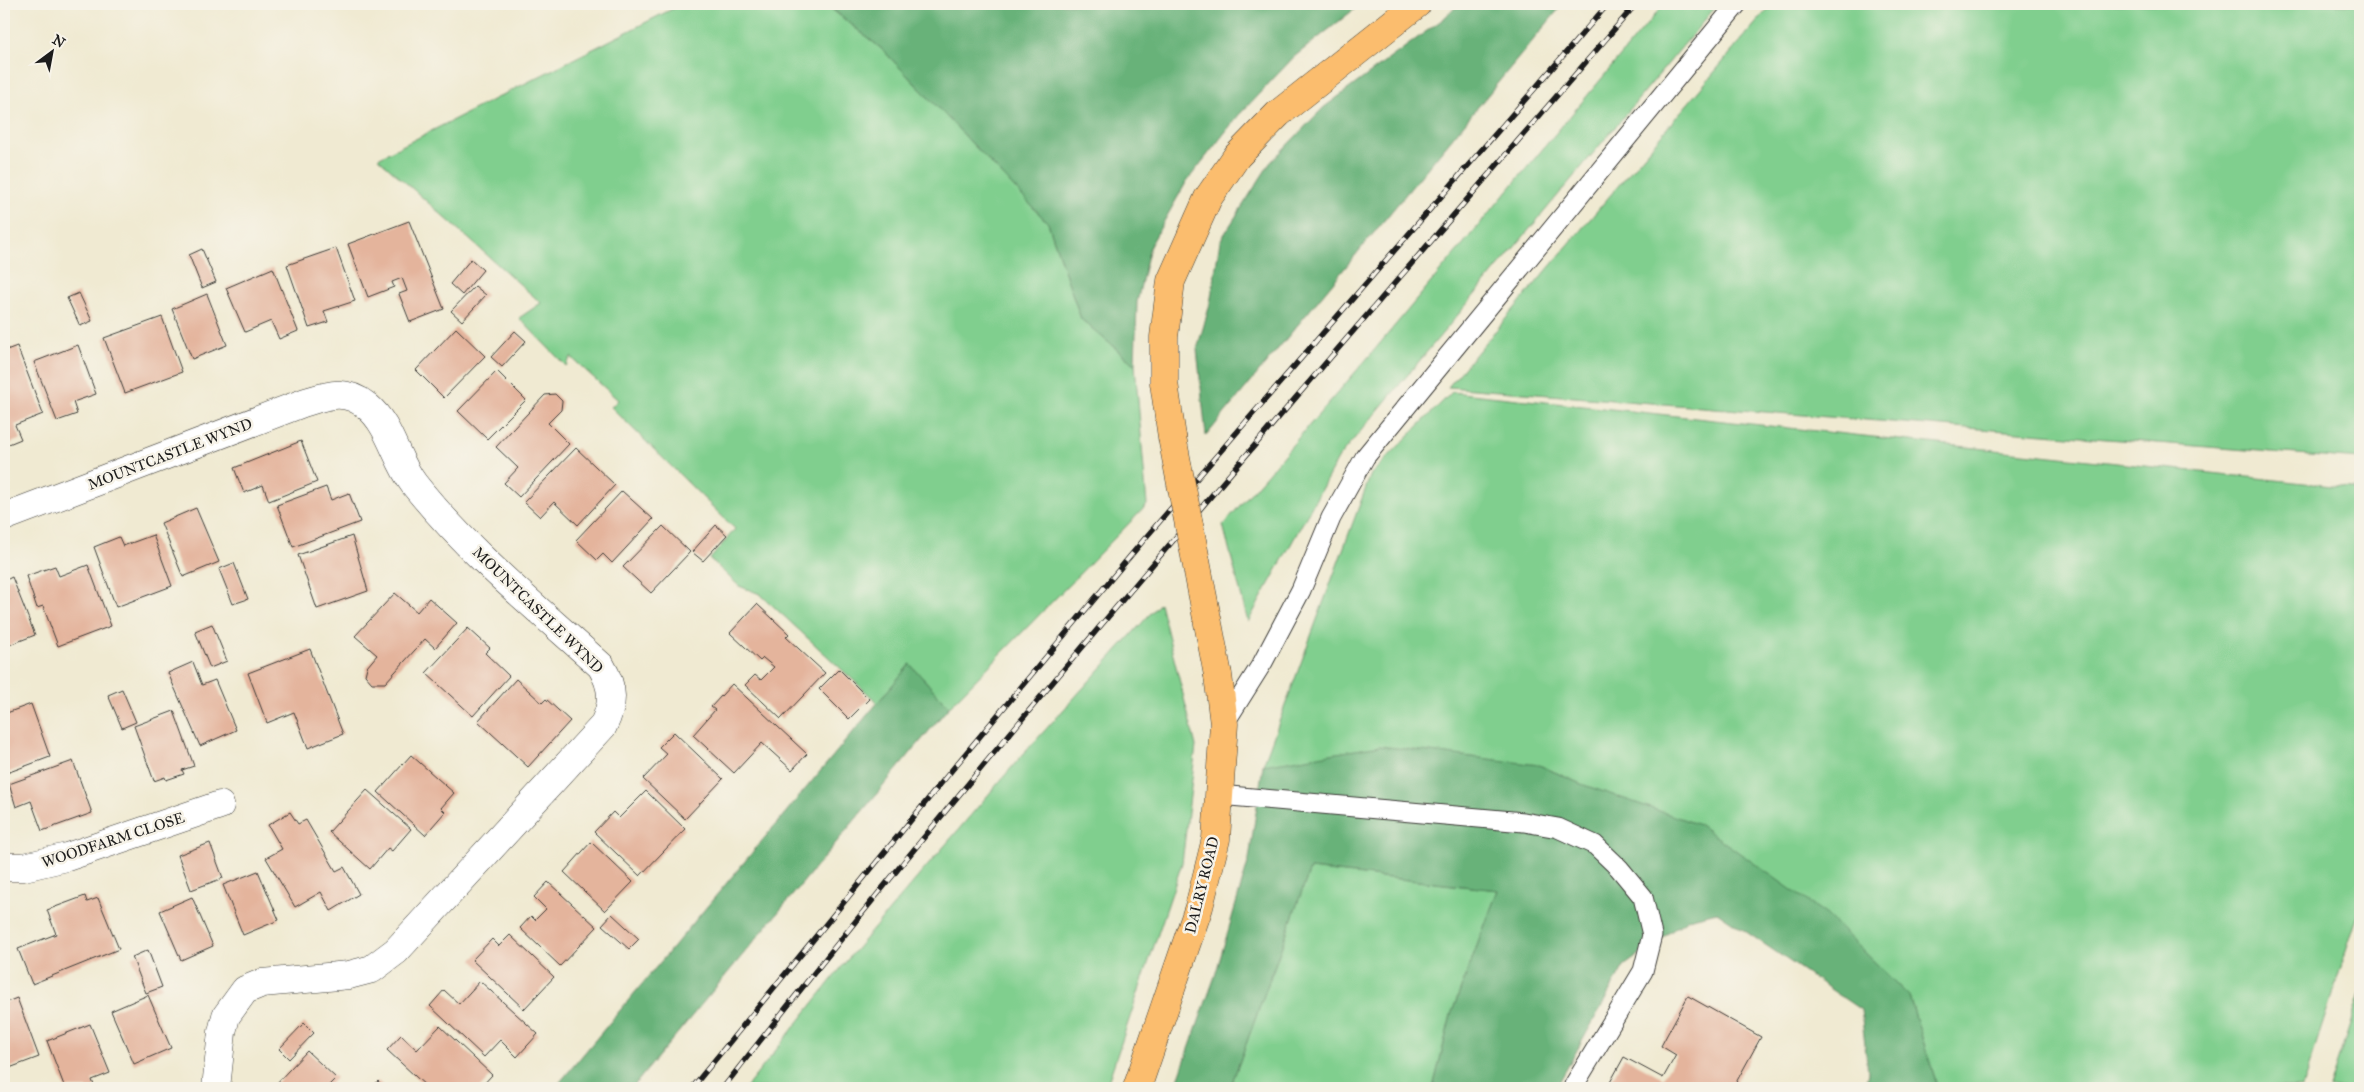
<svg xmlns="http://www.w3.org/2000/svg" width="2364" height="1092" font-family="'IM FELL Great Primer',serif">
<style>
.green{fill:#80cf8e;stroke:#4e7655}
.forest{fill:#68b279;stroke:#42674a}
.building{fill:#e4b49c}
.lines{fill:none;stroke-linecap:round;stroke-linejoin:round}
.lane-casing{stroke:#3c3b37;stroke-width:21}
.street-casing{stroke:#3c3b37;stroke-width:29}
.highway-casing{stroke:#3c3b37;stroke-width:29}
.lane{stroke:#fff;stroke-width:19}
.street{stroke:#fff;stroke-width:28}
.highway{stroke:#fbbd6e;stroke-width:28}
.rail-casing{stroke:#1c1c1c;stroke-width:5.5}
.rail{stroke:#f7f3e8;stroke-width:4;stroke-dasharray:11;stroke-linecap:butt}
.highway-bridge-casing{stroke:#3c3b37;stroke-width:29;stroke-linecap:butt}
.highway-bridge{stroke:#fbbd6e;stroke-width:28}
.labels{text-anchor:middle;stroke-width:5;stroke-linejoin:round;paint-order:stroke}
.street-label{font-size:15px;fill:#1c1c1c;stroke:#f7f3e8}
</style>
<rect width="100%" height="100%" fill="#f7f3e8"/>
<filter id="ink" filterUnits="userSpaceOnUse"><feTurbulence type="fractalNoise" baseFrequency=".02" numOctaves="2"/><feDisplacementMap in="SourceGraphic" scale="10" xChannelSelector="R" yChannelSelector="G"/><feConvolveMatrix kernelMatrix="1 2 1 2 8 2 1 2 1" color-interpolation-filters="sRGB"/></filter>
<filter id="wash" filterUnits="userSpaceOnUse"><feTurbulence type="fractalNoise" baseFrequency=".0096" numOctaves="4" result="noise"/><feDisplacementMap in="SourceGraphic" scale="20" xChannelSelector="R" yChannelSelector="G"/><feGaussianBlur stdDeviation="1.12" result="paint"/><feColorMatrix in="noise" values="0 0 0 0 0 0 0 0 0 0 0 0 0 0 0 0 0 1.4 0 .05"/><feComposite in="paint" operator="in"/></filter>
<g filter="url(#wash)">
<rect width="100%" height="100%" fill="#f0ead2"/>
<g class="green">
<polygon points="682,4 825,4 883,50 1048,223 1081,319 1135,365 1147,505 949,707 910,664 878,703 760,594 739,586 710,559 735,529 611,407 618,400 571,357 566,366 519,318 541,303 378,158"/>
<polygon points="1664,4 1718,4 1339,457 1248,622 1223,525 1371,354"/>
<polygon points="1772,4 2360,4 2360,459 1448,387"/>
<polygon points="1452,392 2360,489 2360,908 2302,1088 1938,1088 1909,996 1581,784 1539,765 1263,765 1371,474"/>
<polygon points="1160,603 1196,746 1182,863 1106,1088 746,1088 852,954 1018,760"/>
<polygon points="1310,869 1498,890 1451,1015 1433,1088 1230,1088"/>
<polygon points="2360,993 2360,1088 2329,1088"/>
</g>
<g class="forest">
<polygon points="826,4 825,4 1361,4 1294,57 1238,116 1187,181 1150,246 1137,302 1135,365 1081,319 1048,223 883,50"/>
<polygon points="1459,4 1563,4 1206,436 1197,349 1210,304 1220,241 1270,163 1323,108 1443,19"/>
<polygon points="910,664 949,707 632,1088 555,1088"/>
<polygon points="1380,746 1539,765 1581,784 1700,825 1827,915 1909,996 1938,1088 1865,1088 1868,1072 1861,1010 1717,912 1688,919 1624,966 1556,1088 1433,1088 1451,1015 1498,890 1310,869 1230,1088 1175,1088 1215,976 1249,859 1263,765"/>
</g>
<g id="blocks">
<g class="building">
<polygon points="409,221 444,309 410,322 399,294 407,291 402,278 392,282 394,287 368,297 348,244"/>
<polygon points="336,248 355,301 324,311 328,322 309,328 287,265"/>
<polygon points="202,249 216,282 202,288 189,255"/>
<polygon points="471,259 483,270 462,295 450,284"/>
<polygon points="273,268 298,331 279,339 271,321 245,332 226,288"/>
<polygon points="475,286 486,295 462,321 451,311"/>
<polygon points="79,293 92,321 80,326 67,298"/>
<polygon points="207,294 227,345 192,359 172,309"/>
<polygon points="162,317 182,372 125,393 104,338"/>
<polygon points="456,328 485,356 444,398 416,370"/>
<polygon points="515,331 526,341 502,367 491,357"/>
<polygon points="78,345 96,394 73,402 77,414 57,421 34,362"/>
<polygon points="17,346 43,414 15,425 21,439 4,446 4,351"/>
<polygon points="497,371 526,400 487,439 458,411"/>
<polygon points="555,394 562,401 561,410 548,423 569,444 519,497 504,483 518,468 496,447 545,395"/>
<polygon points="301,441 317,482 269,501 263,485 244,493 234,468"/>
<polygon points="576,448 615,485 578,525 554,502 540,517 524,502"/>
<polygon points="326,487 331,500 349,493 360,522 293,547 277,505"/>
<polygon points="622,491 653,519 612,563 603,554 597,560 576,540"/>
<polygon points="196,508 219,562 183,577 161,523"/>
<polygon points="716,525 727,535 703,561 692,552"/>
<polygon points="663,526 690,552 651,593 623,567"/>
<polygon points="153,535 172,586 116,607 94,547 119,537 123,546"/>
<polygon points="352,536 368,591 317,609 298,555"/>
<polygon points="234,563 248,599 233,604 219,569"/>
<polygon points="88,565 111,626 58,646 43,606 37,608 26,576 55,566 59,576"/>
<polygon points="12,577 35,635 4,647 4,581"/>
<polygon points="395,593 417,612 429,598 457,623 435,648 425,639 385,683 372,683 365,675 367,667 377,655 355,636"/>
<polygon points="757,604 789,634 786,637 825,673 781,719 745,685 755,675 761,680 774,667 763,658 760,661 730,633"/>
<polygon points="212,624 227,661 210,668 195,631"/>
<polygon points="468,628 490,648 485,653 509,676 473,716 426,673"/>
<polygon points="310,649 343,734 308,748 294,712 267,723 248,673"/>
<polygon points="193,662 202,685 215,680 236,730 200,746 168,673"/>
<polygon points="839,669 869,699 849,719 819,689"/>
<polygon points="516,679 542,703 546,699 570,721 528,767 478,721"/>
<polygon points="732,684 807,754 792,770 762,743 734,773 693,735 715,710 711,707"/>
<polygon points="122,689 136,722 122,728 108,695"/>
<polygon points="31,704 50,757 4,774 4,714"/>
<polygon points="174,711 194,766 182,770 184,774 166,780 165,777 154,781 134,726"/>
<polygon points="674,732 723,779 685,819 643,779 667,754 659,747"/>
<polygon points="411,755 454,793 441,808 445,812 425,835 378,792"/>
<polygon points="73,761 92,813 42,831 31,801 16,807 9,784"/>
<polygon points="367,790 411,829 392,851 388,848 370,869 329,832"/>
<polygon points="646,791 685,829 640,876 594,832 613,812 619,818"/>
<polygon points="290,812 298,824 306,820 336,871 344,867 359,894 331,911 321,892 295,907 266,858 282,849 268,825"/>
<polygon points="591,842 633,882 605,911 564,872"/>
<polygon points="210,843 223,878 191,890 178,855"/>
<polygon points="258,871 279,920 243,935 223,885"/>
<polygon points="548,882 597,927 560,966 520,928 531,916 535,920 546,909 534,897"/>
<polygon points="85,896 87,902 98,898 119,949 32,984 18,949 56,934 47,910"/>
<polygon points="192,897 213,946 181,960 160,911"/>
<polygon points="612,914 639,939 629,949 602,925"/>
<polygon points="510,935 554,977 524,1009 472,960 492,939 499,946"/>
<polygon points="148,950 162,987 146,993 132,957"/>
<polygon points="480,981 538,1034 517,1057 500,1040 484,1057 430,1006 444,990 459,1004"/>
<polygon points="148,995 171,1048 134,1064 111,1011"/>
<polygon points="1688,996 1761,1037 1733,1088 1613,1088 1608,1086 1624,1057 1663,1078 1676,1055 1661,1046"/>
<polygon points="17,998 39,1057 4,1070 4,1003"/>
<polygon points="304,1023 314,1033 289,1059 279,1049"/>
<polygon points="90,1024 110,1073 92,1080 95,1088 65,1088 47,1041"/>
<polygon points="440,1026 492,1075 480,1088 458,1088 456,1086 454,1088 428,1088 387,1050 401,1035 417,1050"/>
<polygon points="307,1051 336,1078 326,1088 272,1088"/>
<polygon points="378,1081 385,1088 371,1088"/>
</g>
</g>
</g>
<g filter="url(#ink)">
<use href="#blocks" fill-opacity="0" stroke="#3c3b37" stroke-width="1"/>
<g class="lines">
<defs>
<g id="lane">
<polyline points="1224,724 1263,662 1301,590 1331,518 1365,457 1737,4"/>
<polyline points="1219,795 1524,822 1558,828 1595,845 1619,868 1643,897 1652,935 1643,971 1574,1085"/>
</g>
<g id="street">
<path d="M4 517 303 403C328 395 345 388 367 406 391 426 395 459 414 484 468 552 537 608 601 666 614 688 614 704 603 726L396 951 372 969 349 975 262 983 245 990 226 1016 222 1032 216 1088"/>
<polyline points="4,867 24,867 67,857 220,805"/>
</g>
<g id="highway">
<polyline points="1172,437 1164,383 1164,337 1171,281 1208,198 1237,156 1278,114 1417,4"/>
<polyline points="1137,1088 1199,907 1216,839 1224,724 1218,675"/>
</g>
</defs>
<use href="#lane" class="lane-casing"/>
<use href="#street" class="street-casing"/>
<use href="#highway" class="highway-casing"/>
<use href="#lane" class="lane"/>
<use href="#street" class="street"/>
<use href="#highway" class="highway"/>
<defs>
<g id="rail">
<polyline points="692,1088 956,765 1147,536 1608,4"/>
<path d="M723 1088C1014 715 1328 362 1636 4"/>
</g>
</defs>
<use href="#rail" class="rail-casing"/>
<use href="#rail" class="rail"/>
<defs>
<polyline id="highway-bridge" points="1172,437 1218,675"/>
</defs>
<use href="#highway-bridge" class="highway-bridge-casing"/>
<use href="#highway-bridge" class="highway-bridge"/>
</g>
</g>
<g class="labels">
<g class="street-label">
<text transform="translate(170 454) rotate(-21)" y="5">MOUNTCASTLE WYND</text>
<text transform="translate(538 610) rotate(44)" y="5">MOUNTCASTLE WYND</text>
<text transform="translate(113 840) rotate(-18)" y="5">WOODFARM CLOSE</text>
<text transform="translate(1202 885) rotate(-76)" y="5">DALRY ROAD</text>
</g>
</g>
<rect width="2364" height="1092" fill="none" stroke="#f7f3e8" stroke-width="20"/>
<g transform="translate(52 52) rotate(32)" stroke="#f7f3e8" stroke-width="4" paint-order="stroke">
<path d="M0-4L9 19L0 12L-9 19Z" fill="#1c1c1c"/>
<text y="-8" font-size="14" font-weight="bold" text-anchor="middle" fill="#1c1c1c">N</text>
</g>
</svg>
